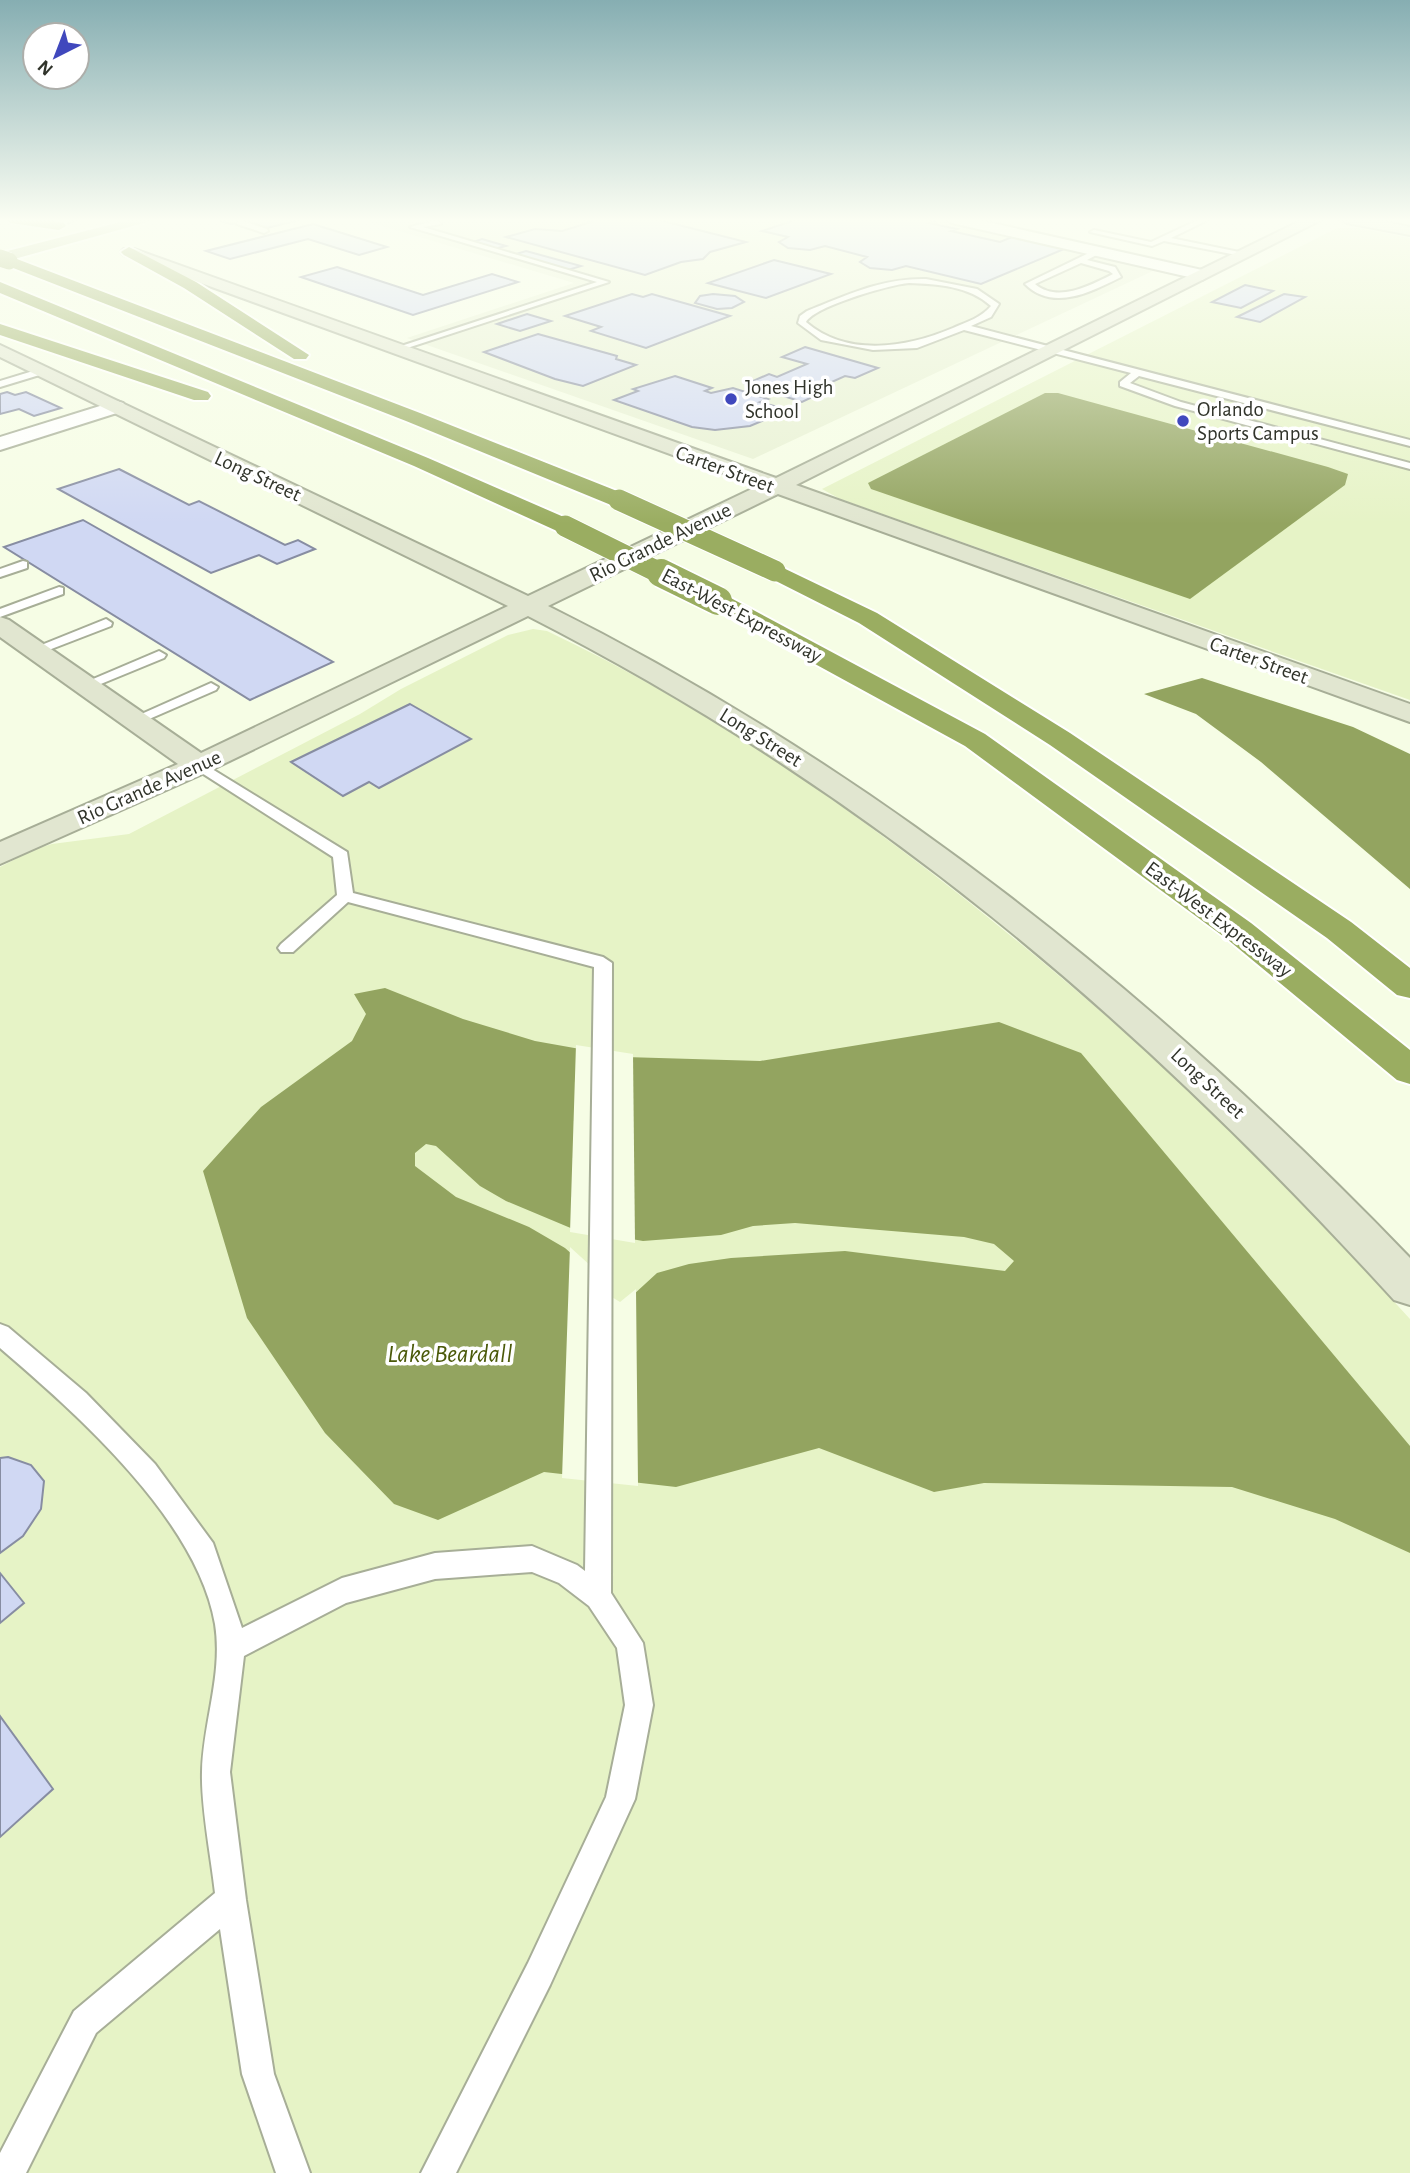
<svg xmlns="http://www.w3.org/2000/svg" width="1410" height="2173" font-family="'Alegreya Sans',sans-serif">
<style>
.built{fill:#e8f1d3}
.green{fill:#e6f3c6}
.water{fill:#93a460;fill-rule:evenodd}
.pier{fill:#f6fde5}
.building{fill:#d0d8f3;stroke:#878da2;stroke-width:2}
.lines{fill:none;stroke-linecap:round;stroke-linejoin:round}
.lane-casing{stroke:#a7ae97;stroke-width:4}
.street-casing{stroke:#a7ae97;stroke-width:4}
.secondary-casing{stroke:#a7ae97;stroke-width:4}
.primary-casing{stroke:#fff;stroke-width:4}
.highway-casing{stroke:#fff;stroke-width:4}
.lane{fill:#fff;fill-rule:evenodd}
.street{fill:#fff;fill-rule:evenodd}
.secondary{fill:#e1e6d0;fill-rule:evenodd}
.primary{fill:#c2cea0;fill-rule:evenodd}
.highway{fill:#9aad61;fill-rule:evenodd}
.highway-bridge-far2-casing{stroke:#fff;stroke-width:18;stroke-linecap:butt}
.highway-bridge-far1-casing{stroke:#fff;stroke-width:23;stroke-linecap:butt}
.highway-bridge-casing{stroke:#fff;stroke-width:31;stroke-linecap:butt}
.highway-bridge-far2{stroke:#9aad61;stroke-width:17}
.highway-bridge-far1{stroke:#9aad61;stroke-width:21}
.highway-bridge{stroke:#9aad61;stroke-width:28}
.poi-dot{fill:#4048bd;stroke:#fff;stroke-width:2.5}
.labels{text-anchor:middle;stroke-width:7;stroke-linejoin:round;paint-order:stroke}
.far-poi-label{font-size:21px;fill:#31342b;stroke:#fff;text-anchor:start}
.far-street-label{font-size:21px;fill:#31342b;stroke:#fff}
.water-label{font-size:26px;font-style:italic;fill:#4a5909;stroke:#fff}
</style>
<rect width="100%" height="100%" fill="#f6fde5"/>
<polygon class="built" points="359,219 980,219 1174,261 753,459 407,338 574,283"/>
<g class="green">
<polygon points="1337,228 1358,228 1410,238 1410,700 840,499 822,489"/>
<path d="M533 629 547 631C731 718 895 839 1051 969 1123 1030 1196 1092 1262 1160 1312 1212 1361 1266 1410 1319V2173H0V867L35 849 52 844 129 834 360 714 401 689 508 635Z"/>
</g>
<g class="water">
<polygon points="1045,393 1058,393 1328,467 1348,474 1345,485 1190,599 871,489 868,483"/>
<polygon points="1202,678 1353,727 1410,754 1410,889 1261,762 1196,714 1144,694"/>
<path d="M385 988 463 1019 535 1041 625 1057 760 1061 999 1022 1081 1053 1410 1446V1553L1335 1519 1232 1487 984 1483 934 1492 819 1448 676 1487 544 1472 438 1520 394 1504 325 1433 247 1318 203 1171 261 1107 352 1041 366 1014 354 994ZM426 1144 436 1146 480 1186 506 1201 573 1229 643 1241 721 1235 753 1226 795 1223 964 1237 994 1244 1014 1261 1005 1271 845 1251 731 1258 689 1264 657 1273 620 1307 604 1296 590 1270 565 1248 529 1227 456 1197 415 1166V1153Z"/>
</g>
<g class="pier">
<polygon points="576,1045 633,1054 635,1243 570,1232"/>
<polygon points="570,1247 592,1267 607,1294 620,1302 636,1289 638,1486 562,1478"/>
</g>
<g class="building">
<polygon points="226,219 303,219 267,228 245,221 231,224 220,221"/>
<polygon points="655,219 746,242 710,252 703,259 681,262 645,275 506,237 535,229 562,231 591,222 582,219"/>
<polygon points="798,219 930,219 935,221 929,223 957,229 951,231 1000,242 1012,237 1064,249 981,284 906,266 892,270 870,268 860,262 867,257 825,246 810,250 788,248 779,242 788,237 762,231"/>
<polygon points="313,224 387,247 359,255 308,239 230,259 206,251"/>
<polygon points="482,239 506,246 494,249 470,243"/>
<polygon points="526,251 581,266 568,270 513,255"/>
<polygon points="774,260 831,274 766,298 708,283"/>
<polygon points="337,267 423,295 492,274 518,282 413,315 301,277"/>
<polygon points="1245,285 1273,291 1241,308 1212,302"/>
<polygon points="632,294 643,297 652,294 730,316 646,348 591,331 601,327 565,316"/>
<polygon points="713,294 735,296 744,302 732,308 717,309 695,303 700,296"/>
<polygon points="1284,294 1305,297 1260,322 1237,317"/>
<polygon points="527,314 551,321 520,331 497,324"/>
<polygon points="538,334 617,356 616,359 636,365 583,386 555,379 484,352"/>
<polygon points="805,347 878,368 855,378 845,376 816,389 825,391 802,402 746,384 769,374 777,377 807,364 782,357"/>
<polygon points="675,376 712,388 705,391 711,393 733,388 768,399 760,402 788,410 750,426 715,430 692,427 614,400 638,391 633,389"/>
<polygon points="7,392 15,395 26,392 61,408 34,416 19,409 0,414 0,394"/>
<polygon points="119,469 189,505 199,501 285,545 298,540 315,549 277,564 259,555 211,573 58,489"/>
<polygon points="83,520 333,662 250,700 4,547"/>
<polygon points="410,704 471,739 379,788 369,782 343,796 291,762"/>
<polygon points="8,1457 31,1465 44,1481 41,1509 23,1536 0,1553 0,1458"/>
<polygon points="0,1573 24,1603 0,1623"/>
<polygon points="0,1716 53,1789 0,1837"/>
</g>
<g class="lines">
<defs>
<g id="lane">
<polygon points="66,219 76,219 56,228 56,224"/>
<polygon points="1200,219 1210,219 1171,238 1244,253 1247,257 1164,241 1152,246 1090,232 1094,230 1151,242"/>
<polygon points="240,220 267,229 268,231 264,233 237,224"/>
<polygon points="438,220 441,224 423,227 609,282 395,352 395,348 597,282 410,227"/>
<path d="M1095 250 1102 252 1087 260 1115 267 1121 277C1091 292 1053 312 1025 284ZM1081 263 1109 271 1113 274C1089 286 1058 303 1035 284Z"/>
<path d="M926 279 977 289 999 304 991 317 971 326 1410 440V446L1139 376 1130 383 1181 402 1410 463V469L1175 406 1120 386V382L1131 373 964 330 917 348 873 350 821 340 798 323 800 316 807 311C847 295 882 278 926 279ZM909 283C938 284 969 286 991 306 982 317 967 322 953 328 908 347 848 358 806 322 815 306 889 285 909 283Z"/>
<polygon points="43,368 46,369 46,373 0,387 0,381"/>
<polygon points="23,561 27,562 27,568 0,577 0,569"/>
<polygon points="59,587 63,588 63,594 0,617 0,609"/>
<polygon points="106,619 112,623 111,626 41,653 31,653 29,650"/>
<polygon points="159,651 166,655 164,658 91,688 81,688 79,685"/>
<polygon points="211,683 218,687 216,690 140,723 130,723 128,720"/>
<path d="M199 761 347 852 353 893 603 957 612 963 611 1593 643 1643 653 1705 635 1799 550 1985 456 2173H421L528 1963 606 1797 625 1705 617 1648 589 1606 559 1583 532 1572 435 1579 346 1603 244 1656 230 1772 246 1900 274 2074 310 2173H276L242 2074 220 1929 96 2033 26 2173H0V2153L74 2011 215 1893C211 1857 201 1807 202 1772 203 1722 223 1675 215 1624 197 1520 77 1414 0 1348V1324L8 1327 86 1393 155 1464 213 1543 242 1628 342 1578 435 1553 532 1546 577 1565 585 1571 594 967 348 902 293 952H281L278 948 281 944 337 895 333 857 194 768 192 765 194 762Z"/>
</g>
<g id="street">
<polygon points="945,219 974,219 1202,270 1210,275 1202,280 952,223"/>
<polygon points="116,401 123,403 126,407 123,411 0,450 0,437"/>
</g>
<g id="secondary">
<path d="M1304 219H1323L796 485 1410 704V722L778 494 548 606C875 769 1158 996 1410 1258V1305L1394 1300C1137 1018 870 790 528 616L209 771 0 864V842L178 764 0 637V617L9 620 201 753 508 606 0 357V345L528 596 758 486 124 255 121 252 124 249H134L776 478Z"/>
<polygon points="1340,219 1372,219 1410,227 1410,235 1347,223"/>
</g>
<polygon id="primary" points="132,219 158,219 0,263 0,253"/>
<g id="highway">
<polygon points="4,219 44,219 64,223 66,226 59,230 11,223"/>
<polygon points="129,247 196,282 309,355 306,359 294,359 184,288 124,255 121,252"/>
<polygon points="9,256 420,413 627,495 630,500 627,505 611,505 406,421 3,264 1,261"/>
<polygon points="0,282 428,458 573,521 576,526 573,531 557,531 414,466 0,293"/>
<polygon points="0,324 208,392 211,396 208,400 194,400 0,335"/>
<polygon points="775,564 877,613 1070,733 1351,922 1410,968 1410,998 1397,995 1327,938 1050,745 859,623 766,576 763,571 766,566"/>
<polygon points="718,593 727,596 985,734 1251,923 1410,1050 1410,1084 1397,1080 1227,939 965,746 709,606 705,601 709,596"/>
</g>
</defs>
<use href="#lane" class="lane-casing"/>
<use href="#street" class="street-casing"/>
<use href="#secondary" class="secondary-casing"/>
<use href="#primary" class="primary-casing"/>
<use href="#highway" class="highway-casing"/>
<use href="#lane" class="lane"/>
<use href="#street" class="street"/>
<use href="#secondary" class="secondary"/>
<use href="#primary" class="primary"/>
<use href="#highway" class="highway"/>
<defs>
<polyline id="highway-bridge-far2" points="0,258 9,261"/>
<g id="highway-bridge-far1">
<polyline points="619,500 775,571"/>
<polyline points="565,526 664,575"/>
</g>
<polyline id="highway-bridge" points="661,573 718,601"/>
</defs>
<use href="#highway-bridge-far2" class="highway-bridge-far2-casing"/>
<use href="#highway-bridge-far1" class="highway-bridge-far1-casing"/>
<use href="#highway-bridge" class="highway-bridge-casing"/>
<use href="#highway-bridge-far2" class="highway-bridge-far2"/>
<use href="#highway-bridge-far1" class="highway-bridge-far1"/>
<use href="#highway-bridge" class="highway-bridge"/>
</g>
<linearGradient id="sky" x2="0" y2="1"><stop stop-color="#86aeb2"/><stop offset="0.42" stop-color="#fbfef3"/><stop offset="1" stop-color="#fbfef3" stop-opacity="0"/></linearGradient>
<rect width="1410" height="524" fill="url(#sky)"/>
<g class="poi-dot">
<circle cx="731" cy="399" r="7"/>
<circle cx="1183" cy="421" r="7"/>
</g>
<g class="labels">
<g class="far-poi-label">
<text x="745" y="394">Jones High<tspan x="745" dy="24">School</tspan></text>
<text x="1197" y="416">Orlando<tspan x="1197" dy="24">Sports Campus</tspan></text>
</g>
<g class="far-street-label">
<text transform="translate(725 469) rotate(20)" y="7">Carter Street</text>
<text transform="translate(258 476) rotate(25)" y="7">Long Street</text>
<text transform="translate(660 542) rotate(-26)" y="7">Rio Grande Avenue</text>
<text transform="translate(742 615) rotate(28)" y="7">East-West Expressway</text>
<text transform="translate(1259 660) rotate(20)" y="7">Carter Street</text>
<text transform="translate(761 737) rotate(32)" y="7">Long Street</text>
<text transform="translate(149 787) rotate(-24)" y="7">Rio Grande Avenue</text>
<text transform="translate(1219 919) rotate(37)" y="7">East-West Expressway</text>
<text transform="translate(1208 1083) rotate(43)" y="7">Long Street</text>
</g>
<g class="water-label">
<text x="450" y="1362">Lake Beardall</text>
</g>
</g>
<g transform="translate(56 56) rotate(222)"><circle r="33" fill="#ffffff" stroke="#adaeaa" stroke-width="2"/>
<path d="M0-5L12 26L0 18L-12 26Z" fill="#4048bd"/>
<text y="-10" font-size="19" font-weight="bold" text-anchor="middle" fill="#31342b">N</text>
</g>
</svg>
